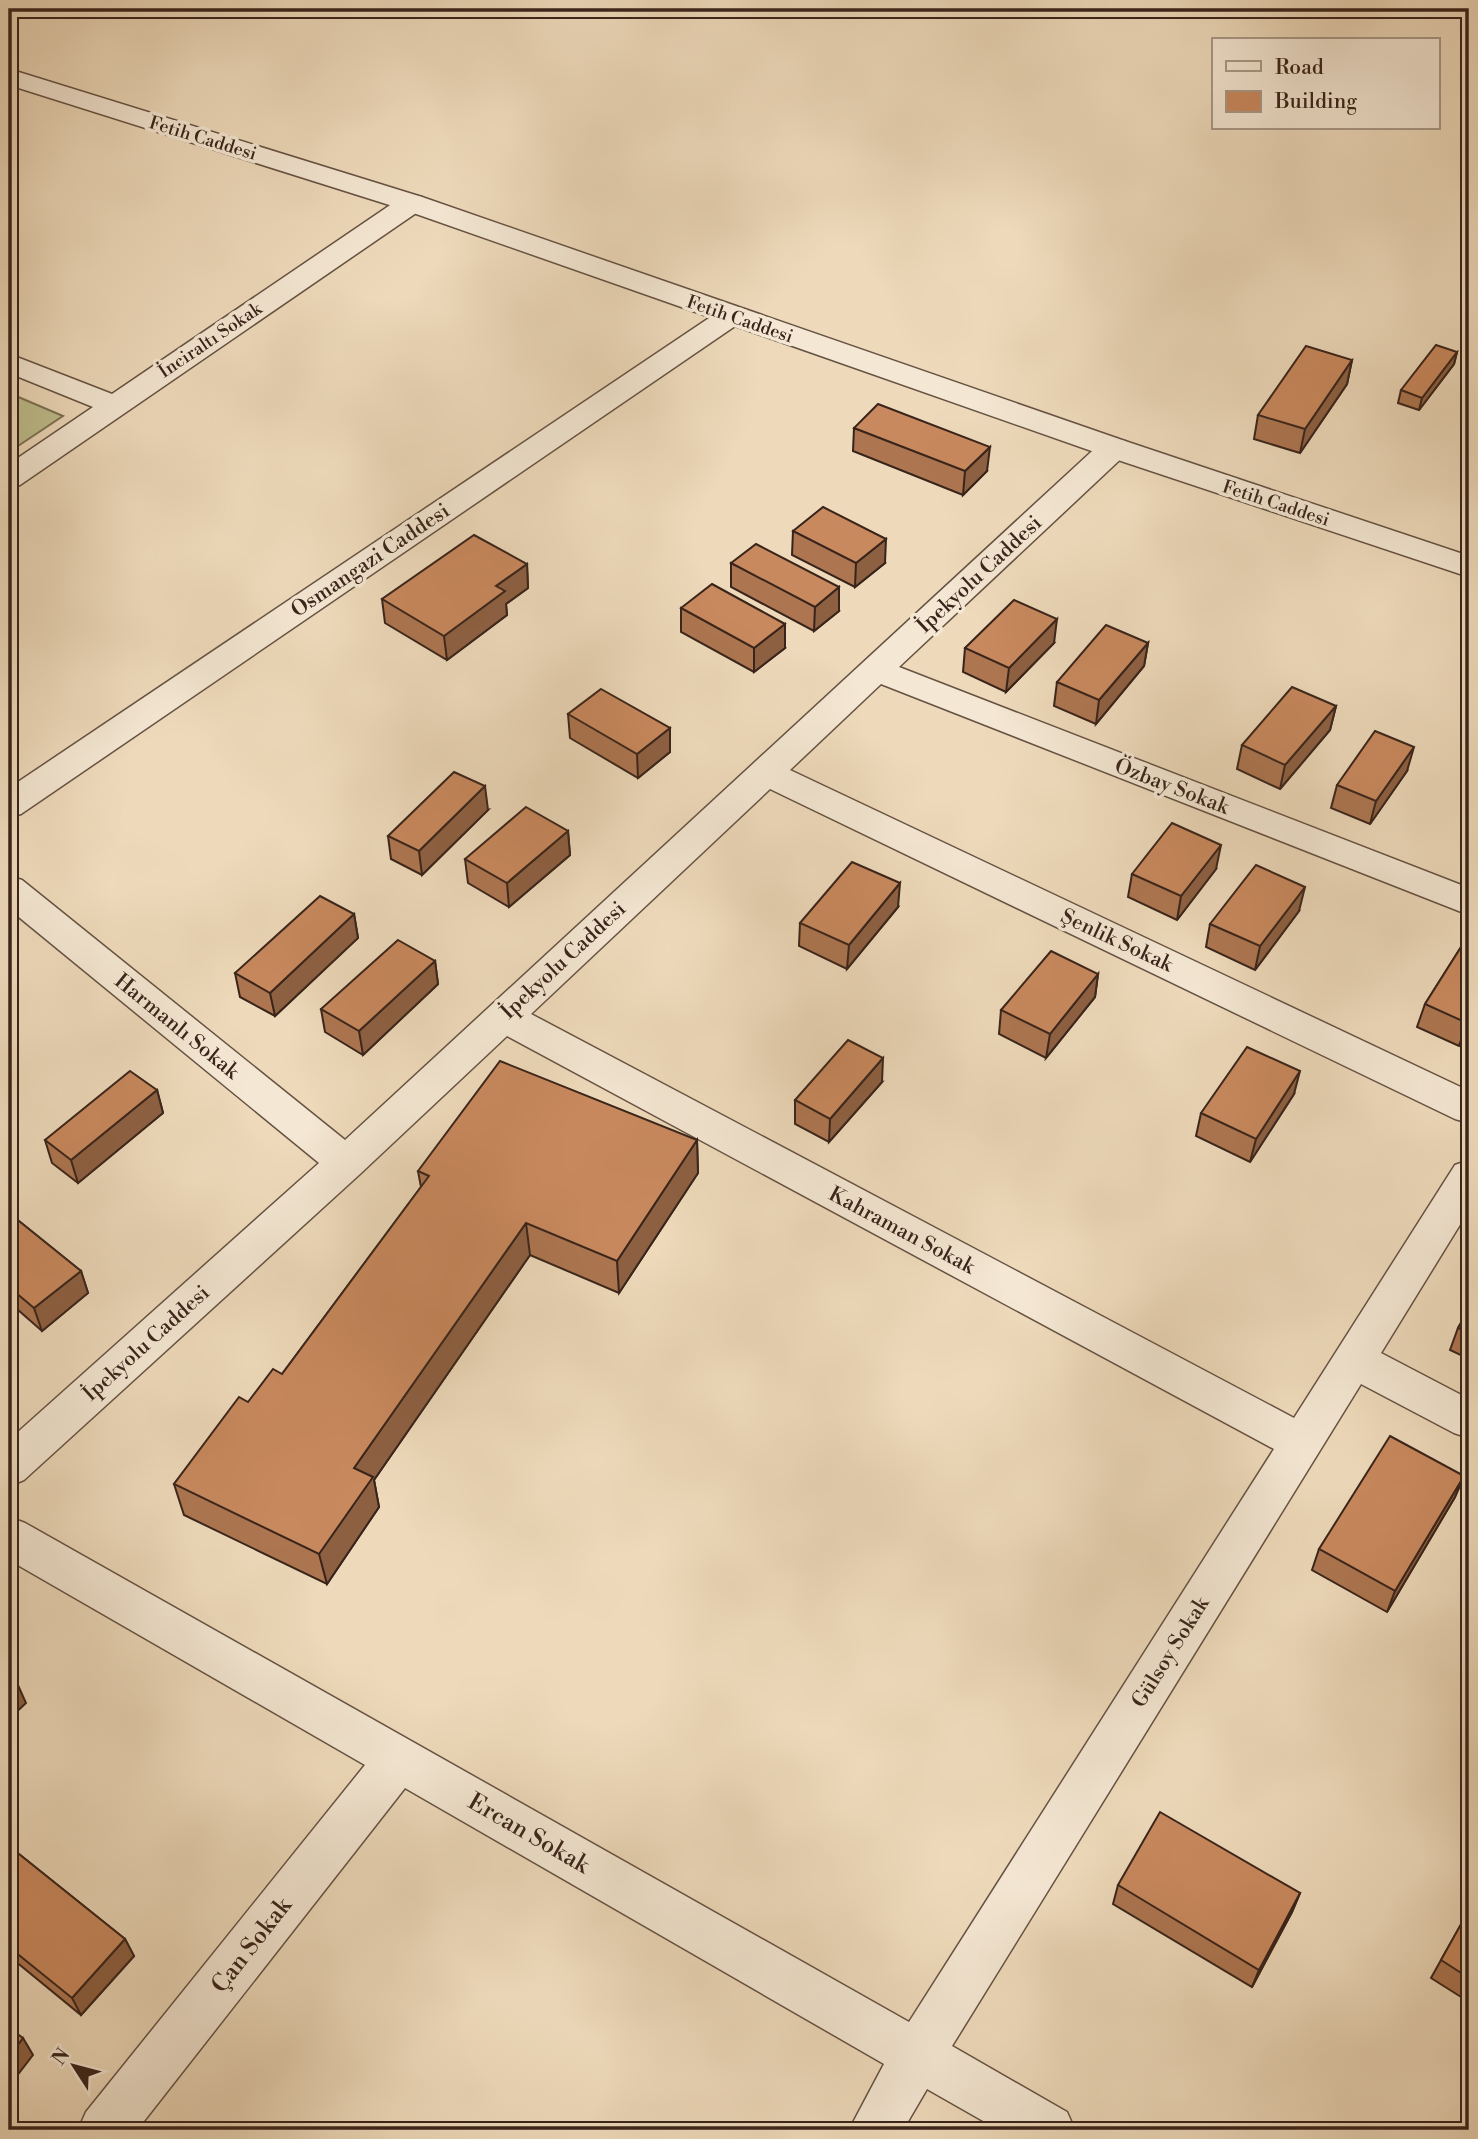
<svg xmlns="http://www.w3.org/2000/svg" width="1478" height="2139" font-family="'Libre Bodoni',serif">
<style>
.green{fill:#bebe8d;stroke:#7c7154;stroke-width:2}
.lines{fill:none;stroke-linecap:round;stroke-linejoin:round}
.minor-casing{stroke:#665243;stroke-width:3}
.tertiary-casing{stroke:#665243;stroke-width:3}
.minor{fill:#f4e7d3;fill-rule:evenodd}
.tertiary{fill:#f4e7d3;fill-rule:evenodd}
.wall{fill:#ad7651;stroke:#39241b;stroke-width:2}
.shaded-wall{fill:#8d6042;stroke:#39241b;stroke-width:2}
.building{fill:#c9895e;stroke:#39241b;stroke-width:2}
.labels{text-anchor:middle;stroke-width:7;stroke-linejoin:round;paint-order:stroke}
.far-street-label{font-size:18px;fill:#39241b;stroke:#f4e7d3}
.street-label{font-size:21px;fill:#39241b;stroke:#f4e7d3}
.near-street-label{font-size:24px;fill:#39241b;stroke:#f4e7d3}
</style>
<rect width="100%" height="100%" fill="#eedabb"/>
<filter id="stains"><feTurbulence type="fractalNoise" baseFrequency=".00286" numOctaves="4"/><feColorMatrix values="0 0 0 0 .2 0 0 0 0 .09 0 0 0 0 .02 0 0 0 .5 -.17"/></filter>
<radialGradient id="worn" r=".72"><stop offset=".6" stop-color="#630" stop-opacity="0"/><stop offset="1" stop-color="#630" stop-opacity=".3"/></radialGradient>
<polygon class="green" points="9,393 63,416 9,452"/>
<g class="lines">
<defs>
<g id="minor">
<polygon points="412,195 422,197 426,203 422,209 20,485 9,488 9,464 93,407 9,373 9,354 112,394 402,197"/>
<polygon points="731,307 741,310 746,316 741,322 21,814 9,817 9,788 721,310"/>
<polygon points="1114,439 1125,441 1129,448 1125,455 899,667 1469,888 1469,915 881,684 790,770 1469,1091 1469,1123 1455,1119 770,789 531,1014 1294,1418 1455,1165 1469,1160 1469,1210 1381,1353 1469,1399 1469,1438 1454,1433 1361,1384 952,2046 1067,2112 1075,2130 999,2130 927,2089 903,2130 849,2130 884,2064 405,1788 137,2130 78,2130 86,2112 365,1765 9,1560 9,1517 25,1523 909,2022 1274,1449 507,1036 360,1174 24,1480 9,1486 9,1440 319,1163 9,909 9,876 22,880 345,1140 1103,441"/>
</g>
<polygon id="tertiary" points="9,69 422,197 1125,441 1469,556 1469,577 1103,455 402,209 9,85"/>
</defs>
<use href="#minor" class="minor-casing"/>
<use href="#tertiary" class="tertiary-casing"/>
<use href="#minor" class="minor"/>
<use href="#tertiary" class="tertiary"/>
</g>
<g class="wall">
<polygon points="1457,352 1454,364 1419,410 1398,403 1401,390"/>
<polygon points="1352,360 1347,384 1300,453 1254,439 1258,415"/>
<polygon points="854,428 987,471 963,495 853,451"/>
<polygon points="793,531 885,563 855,587 792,555"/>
<polygon points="731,563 839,611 814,631 731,587"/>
<polygon points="527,564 528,588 506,604 507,615 447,660 385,623 382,599"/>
<polygon points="681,608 785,648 754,672 681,632"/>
<polygon points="1054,643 1006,692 963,672 965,648"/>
<polygon points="1148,643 1144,666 1096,724 1054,706 1057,682"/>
<polygon points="1336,706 1330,730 1280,789 1237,769 1242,745"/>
<polygon points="568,714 670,728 670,752 638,778 570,738"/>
<polygon points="1407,771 1370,824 1331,808 1337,785"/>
<polygon points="488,810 422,875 391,859 388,836"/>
<polygon points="568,831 570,855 509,907 468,883 465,859"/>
<polygon points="1216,869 1177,920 1128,897 1132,874"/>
<polygon points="898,907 847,969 799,946 800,923"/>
<polygon points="1299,911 1255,970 1206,947 1210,924"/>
<polygon points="354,914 358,938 275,1016 240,997 235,973"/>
<polygon points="1468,936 1469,1030 1459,1046 1417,1027 1425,1004"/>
<polygon points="435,961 438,984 363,1055 325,1032 321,1009"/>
<polygon points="1098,974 1095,997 1046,1058 999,1034 1001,1010"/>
<polygon points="882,1082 829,1142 795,1124 795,1100"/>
<polygon points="157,1090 163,1113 78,1183 52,1163 45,1140"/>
<polygon points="1294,1094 1250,1162 1196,1136 1201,1113"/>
<polygon points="697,1140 698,1173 619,1293 530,1255 374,1480 379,1507 327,1584 184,1515 174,1484 282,1374 421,1187 418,1171"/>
<polygon points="9,1213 81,1271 88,1293 42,1331 9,1302"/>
<polygon points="1469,1309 1469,1359 1450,1350 1458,1328"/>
<polygon points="1464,1476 1455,1497 1387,1612 1312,1570 1319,1549"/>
<polygon points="9,1846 125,1939 134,1956 81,2015 9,1956"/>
<polygon points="1118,1885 1300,1893 1292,1912 1252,1987 1113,1904"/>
<polygon points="1469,1910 1469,2002 1431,1978"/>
</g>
<g class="shaded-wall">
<polygon points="1457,352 1454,364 1419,410 1422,398"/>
<polygon points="1352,360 1347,384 1300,453 1305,429"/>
<polygon points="990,447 987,471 963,495 965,471"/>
<polygon points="886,539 885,563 855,587 856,563"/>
<polygon points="527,564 528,588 506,604 507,615 447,660 444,636 496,586"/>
<polygon points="839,587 839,611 814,631 815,607"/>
<polygon points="1057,619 1054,643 1006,692 1009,668"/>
<polygon points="785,624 785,648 754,672 754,648"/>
<polygon points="1148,643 1144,666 1096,724 1099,700"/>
<polygon points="1336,706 1330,730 1280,789 1285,765"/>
<polygon points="670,728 670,752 638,778 637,754"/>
<polygon points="1414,747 1407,771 1370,824 1376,801"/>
<polygon points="485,786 488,810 422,875 419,851"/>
<polygon points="568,831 570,855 509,907 507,883"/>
<polygon points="1221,845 1216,869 1177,920 1181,896"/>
<polygon points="900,883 898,907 847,969 849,945"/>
<polygon points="1305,887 1299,911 1255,970 1260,946"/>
<polygon points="354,914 358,938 275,1016 270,993"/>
<polygon points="435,961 438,984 363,1055 359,1031"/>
<polygon points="1098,974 1095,997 1046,1058 1050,1034"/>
<polygon points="1469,1019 1469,1030 1459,1046 1467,1023"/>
<polygon points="883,1058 882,1082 829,1142 830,1119"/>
<polygon points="1300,1071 1294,1094 1250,1162 1256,1139"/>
<polygon points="157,1090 163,1113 78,1183 71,1160"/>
<polygon points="697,1140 698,1173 619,1293 617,1261"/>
<polygon points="526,1223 530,1255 374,1480 379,1507 327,1584 319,1554 354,1468"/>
<polygon points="81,1271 88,1293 42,1331 34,1308"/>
<polygon points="1464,1476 1455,1497 1387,1612 1395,1591"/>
<polygon points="17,1683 26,1703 9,1719 9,1690"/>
<polygon points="1300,1893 1292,1912 1252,1987 1259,1970"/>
<polygon points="125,1939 134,1956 81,2015 72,1998"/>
<polygon points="23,2038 33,2055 9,2086 9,2056"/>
</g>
<g class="building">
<polygon points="1436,345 1457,352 1422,398 1401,390"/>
<polygon points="1306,346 1352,360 1305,429 1258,415"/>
<polygon points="878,404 990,447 965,471 854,428"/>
<polygon points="823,507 886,539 856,563 793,531"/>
<polygon points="474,535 527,564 496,586 505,591 444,636 382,599"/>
<polygon points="756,544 839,587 815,607 731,563"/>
<polygon points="712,584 785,624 754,648 681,608"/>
<polygon points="1014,600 1057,619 1009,668 965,648"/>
<polygon points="1106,625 1148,643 1099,700 1057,682"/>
<polygon points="1292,687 1336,706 1285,765 1242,745"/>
<polygon points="601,689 670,728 637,754 568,714"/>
<polygon points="1375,731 1414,747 1376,801 1337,785"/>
<polygon points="454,772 485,786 419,851 388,836"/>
<polygon points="526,807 568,831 507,883 465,859"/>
<polygon points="1172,823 1221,845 1181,896 1132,874"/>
<polygon points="852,862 900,883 849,945 800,923"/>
<polygon points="1256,865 1305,887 1260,946 1210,924"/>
<polygon points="320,896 354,914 270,993 235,973"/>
<polygon points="1468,936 1469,937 1469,1019 1467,1023 1425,1004"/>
<polygon points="398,940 435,961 359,1031 321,1009"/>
<polygon points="1051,951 1098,974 1050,1034 1001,1010"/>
<polygon points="848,1040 883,1058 830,1119 795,1100"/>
<polygon points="1247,1047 1300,1071 1256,1139 1201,1113"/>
<polygon points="500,1061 697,1140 617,1261 526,1223 354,1468 373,1477 319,1554 174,1484 239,1397 248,1402 273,1369 282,1374 429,1176 418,1171"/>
<polygon points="130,1071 157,1090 71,1160 45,1140"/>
<polygon points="9,1213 81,1271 34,1308 9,1287"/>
<polygon points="1469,1309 1469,1333 1458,1328"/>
<polygon points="1390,1436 1464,1476 1395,1591 1319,1549"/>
<polygon points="9,1676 17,1683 9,1690"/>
<polygon points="1160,1812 1300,1893 1259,1970 1118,1885"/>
<polygon points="9,1846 125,1939 72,1998 9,1947"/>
<polygon points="1469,1910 1469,1978 1441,1960"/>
<polygon points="9,2028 23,2038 9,2056"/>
</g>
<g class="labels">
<g class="far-street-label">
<text transform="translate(203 138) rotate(17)" y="6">Fetih Caddesi</text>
<text transform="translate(740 319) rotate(19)" y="6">Fetih Caddesi</text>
<text transform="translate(210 340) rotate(-34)" y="6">İnciraltı Sokak</text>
<text transform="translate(1276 503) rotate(18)" y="6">Fetih Caddesi</text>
</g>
<g class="street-label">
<text transform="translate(370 560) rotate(-34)" y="7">Osmangazi Caddesi</text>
<text transform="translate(979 574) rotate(-43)" y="7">İpekyolu Caddesi</text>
<text transform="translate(1172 786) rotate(21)" y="7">Özbay Sokak</text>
<text transform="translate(1117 940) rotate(25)" y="7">Şenlik Sokak</text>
<text transform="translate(563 960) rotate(-43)" y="7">İpekyolu Caddesi</text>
<text transform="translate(177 1026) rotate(39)" y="7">Harmanlı Sokak</text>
<text transform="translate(902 1230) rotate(28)" y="7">Kahraman Sokak</text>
<text transform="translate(146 1343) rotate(-42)" y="7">İpekyolu Caddesi</text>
<text transform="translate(1170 1652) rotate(-58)" y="7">Gülsoy Sokak</text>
</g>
<g class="near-street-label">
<text transform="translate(529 1833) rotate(30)" y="8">Ercan Sokak</text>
<text transform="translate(251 1945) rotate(-52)" y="8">Çan Sokak</text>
</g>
</g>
<rect width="1478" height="2139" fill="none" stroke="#eedabb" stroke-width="35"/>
<rect x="10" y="10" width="1457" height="2118" fill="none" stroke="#39241b" stroke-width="3.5"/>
<rect x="18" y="18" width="1443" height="2104" fill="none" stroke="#39241b" stroke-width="2"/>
<rect x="1212" y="38" width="228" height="91" fill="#f4e7d3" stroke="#a99989" stroke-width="2"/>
<rect x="1226" y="61" width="35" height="10" fill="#f4e7d3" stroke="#a99989" stroke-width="2"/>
<text x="1275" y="74" font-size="21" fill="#39241b">Road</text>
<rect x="1226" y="91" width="35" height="21" fill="#c9895e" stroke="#a99989" stroke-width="2"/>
<text x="1275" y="108" font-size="21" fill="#39241b">Building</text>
<g transform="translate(74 2066) rotate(306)" stroke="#f4e7d3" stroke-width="5" paint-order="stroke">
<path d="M0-5L12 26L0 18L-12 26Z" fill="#39241b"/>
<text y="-10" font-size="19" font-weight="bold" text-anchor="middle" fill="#39241b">N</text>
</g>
<rect width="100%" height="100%" filter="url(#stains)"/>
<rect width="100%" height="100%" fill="url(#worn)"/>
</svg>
